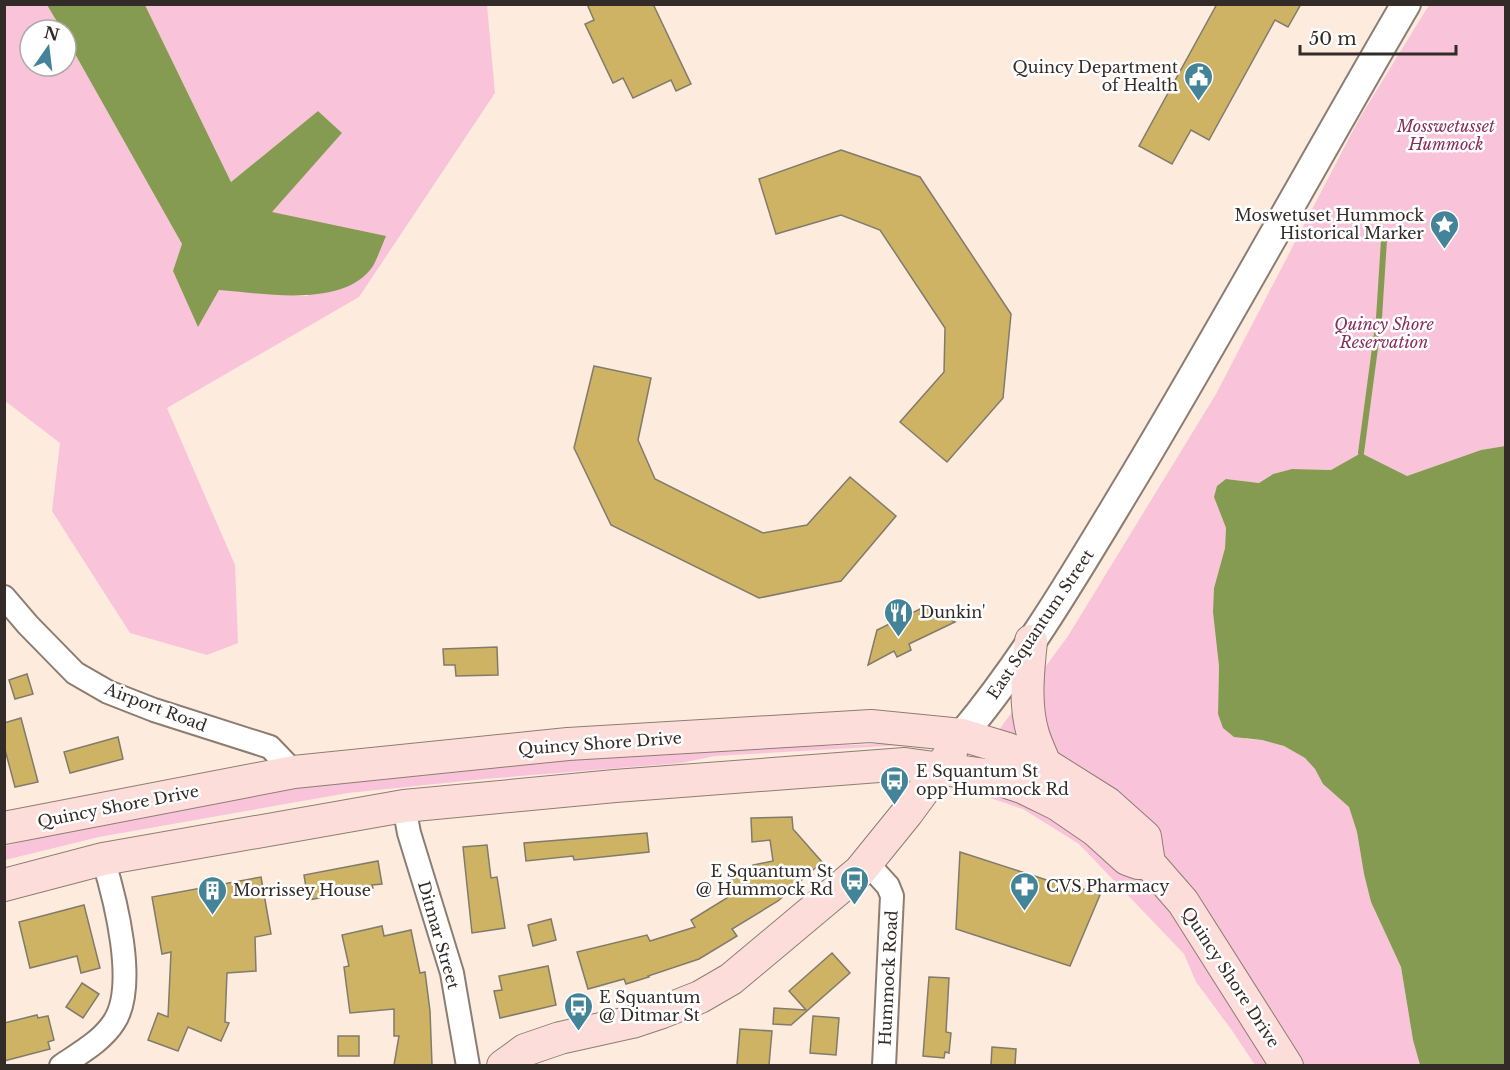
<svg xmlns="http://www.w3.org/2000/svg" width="1510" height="1070" font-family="'Libre Baskerville',serif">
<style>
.green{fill:#f9c4d9}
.water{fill:#859b51}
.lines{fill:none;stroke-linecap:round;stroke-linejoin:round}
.stream{stroke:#859b51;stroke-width:6}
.building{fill:#cfb364;stroke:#817b6a;stroke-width:1.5}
.minor-casing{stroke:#8d7d71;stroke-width:26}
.tertiary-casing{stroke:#8d7d71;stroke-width:32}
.secondary-casing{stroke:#8d7d71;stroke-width:34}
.minor{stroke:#fff;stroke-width:22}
.tertiary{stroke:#fff;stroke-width:28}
.secondary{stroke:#fdddda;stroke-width:32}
.labels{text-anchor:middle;stroke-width:5;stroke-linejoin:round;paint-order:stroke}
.poi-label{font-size:16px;fill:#322b27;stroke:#fff;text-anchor:start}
.park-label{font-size:16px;font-style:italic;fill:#892d5b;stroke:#fff}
.street-label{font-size:16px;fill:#322b27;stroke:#fff}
</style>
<rect width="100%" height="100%" fill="#fdebde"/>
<g class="green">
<polygon points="4,5 47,5 62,30 30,30 30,66 66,66 66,38 182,244 219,290 308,296 271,212 342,133 318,111 231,182 145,5 487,5 495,93 359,297 167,408 235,565 238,643 207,655 130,633 52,511 60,443 5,401"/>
<polygon points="1429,5 1505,5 1505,446 1481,450 1407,476 1361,453 1331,470 1292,469 1273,474 1259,483 1226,479 1220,513 1226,528 1225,548 1214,588 1219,666 1218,714 1246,739 1262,740 1284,746 1305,758 1315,769 1323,784 1349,807 1357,832 1364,874 1371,902 1401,967 1413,1040 1420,1065 1255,1065 1231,1029 1196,982 1184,954 1079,844 1023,809 984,796 954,791 1068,636 1216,394 1359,119"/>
<polygon points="906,743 905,745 715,756 681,763 484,779 348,793 99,837 5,860 5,846 96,824 346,780 623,753"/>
</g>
<g class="water">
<path d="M47 5H145L231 182 318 111 342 133 272 212 386 236C382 245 378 257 373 266 344 309 263 293 219 290L198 327 173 271 182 244 66 38V30H62Z"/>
<polygon points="1505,446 1505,1065 1420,1065 1413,1040 1401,967 1371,902 1364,874 1357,832 1349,807 1323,784 1315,769 1305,758 1284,746 1262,740 1234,737 1223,728 1218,714 1219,666 1213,612 1214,588 1225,548 1226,528 1214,497 1217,486 1226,479 1259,483 1273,474 1292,469 1331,470 1361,453 1407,476 1481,450"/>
</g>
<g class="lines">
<polyline class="stream" points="1361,453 1379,318 1384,240 1377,216"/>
</g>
<g class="building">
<polygon points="587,4 653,4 691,84 676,91 671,80 633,98 623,78 613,83 585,24 594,20"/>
<polygon points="1217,4 1301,4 1288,27 1275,20 1209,140 1191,130 1172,164 1139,146"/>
<polygon points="841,150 920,177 1011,314 1003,398 947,462 900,422 944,372 945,328 880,230 841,215 776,234 759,179"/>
<polygon points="594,366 651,378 638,440 655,479 763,533 807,525 850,477 896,516 841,581 759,598 611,525 574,448"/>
<polygon points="924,607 955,622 909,644 911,650 897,657 894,651 868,665 877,630"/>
<polygon points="497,647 498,675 456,676 455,665 444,665 443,649"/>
<polygon points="27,674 33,694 15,699 9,680"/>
<polygon points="21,718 38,782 15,787 4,746 4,723"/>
<polygon points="118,737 123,759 70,773 64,752"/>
<polygon points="792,817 793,829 822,862 778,901 732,929 737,936 699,959 648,976 649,977 626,984 624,979 588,989 577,952 647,935 650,941 695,927 691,920 735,893 728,882 753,867 753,865 773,861 770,840 752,842 751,818"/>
<polygon points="647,833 649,852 574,860 573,856 526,861 524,843"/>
<polygon points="487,845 491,878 497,877 505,928 472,933 463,847"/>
<polygon points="960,852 1059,884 1060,881 1100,895 1070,966 956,929"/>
<polygon points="378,861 382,884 372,885 373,888 308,900 304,875"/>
<polygon points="261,877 271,934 255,937 256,971 227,973 225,1022 229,1023 221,1041 188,1027 178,1051 148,1040 158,1013 168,1017 171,952 162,954 152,897"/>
<polygon points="84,905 100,968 81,973 77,956 30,968 19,922"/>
<polygon points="551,919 556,940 533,946 528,925"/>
<polygon points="382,926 384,936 411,930 420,973 425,972 430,1011 432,1065 394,1065 399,1036 394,1036 394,1009 350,1013 344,967 349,966 342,935"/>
<polygon points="832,953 850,973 791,1025 773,1024 774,1008 806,1010 789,991"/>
<polygon points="548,966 556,1005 500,1018 494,991 502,990 499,976"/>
<polygon points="929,977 949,978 946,1032 951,1033 949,1053 945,1052 944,1058 923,1056"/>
<polygon points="82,983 99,994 83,1018 66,1007"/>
<polygon points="37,1015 38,1018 48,1016 54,1040 48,1042 50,1049 4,1061 4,1023"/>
<polygon points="813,1016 839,1018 836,1055 810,1053"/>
<polygon points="740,1029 772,1031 769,1065 737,1065"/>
<rect x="338" y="1036" width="21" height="20"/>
<polygon points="992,1047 1016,1049 1015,1065 991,1065"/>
</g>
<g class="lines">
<defs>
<g id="minor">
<polyline points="4,597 28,625 75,673 108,692 154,710 270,747 294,772"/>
<polyline points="404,806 409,833 452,973 468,1066"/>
<polyline points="867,863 888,886 892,896 884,1066"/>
<path d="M61 1066C80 1053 102 1041 114 1022 138 986 115 898 103 859"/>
</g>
<path id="tertiary" d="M962 735C1027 657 1078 569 1130 483 1225 325 1313 163 1406 4"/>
<g id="secondary">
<path d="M1031 641C1028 671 1024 704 1033 734 1036 744 1041 754 1045 764"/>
<polyline points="4,828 294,772 568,744 871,726 962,735 1008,749 1045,764 1107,803 1145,837 1149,863 1183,902 1287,1066"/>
<polyline points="4,885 103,859 404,806 615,786 905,764 986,775 1022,787 1057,804 1095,830 1127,859 1138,863 1149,863"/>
<polyline points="503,1066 525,1050 560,1038 632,1022 662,1012 700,997 731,979 860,871 907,813 951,753"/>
</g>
</defs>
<use href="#minor" class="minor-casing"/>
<use href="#tertiary" class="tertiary-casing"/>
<use href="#secondary" class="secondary-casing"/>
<use href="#minor" class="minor"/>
<use href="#tertiary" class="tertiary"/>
<use href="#secondary" class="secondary"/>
</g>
<defs>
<symbol id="civic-pin" viewBox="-11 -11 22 30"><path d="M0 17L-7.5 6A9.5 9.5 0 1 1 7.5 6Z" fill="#448498" stroke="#fff"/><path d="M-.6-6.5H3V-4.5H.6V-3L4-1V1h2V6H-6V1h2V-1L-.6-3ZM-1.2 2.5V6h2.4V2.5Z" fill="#fff"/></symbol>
<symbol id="sight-pin" viewBox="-11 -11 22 30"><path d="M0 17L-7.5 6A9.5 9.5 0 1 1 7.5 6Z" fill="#448498" stroke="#fff"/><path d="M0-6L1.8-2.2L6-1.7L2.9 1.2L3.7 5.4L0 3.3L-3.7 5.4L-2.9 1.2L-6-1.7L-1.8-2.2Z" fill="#fff"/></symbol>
<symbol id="restaurant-pin" viewBox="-11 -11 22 30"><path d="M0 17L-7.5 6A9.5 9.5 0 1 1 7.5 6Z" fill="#448498" stroke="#fff"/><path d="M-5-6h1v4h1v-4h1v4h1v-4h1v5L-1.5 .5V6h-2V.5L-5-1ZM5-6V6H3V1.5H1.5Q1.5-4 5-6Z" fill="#fff"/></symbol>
<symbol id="bus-pin" viewBox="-11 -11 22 30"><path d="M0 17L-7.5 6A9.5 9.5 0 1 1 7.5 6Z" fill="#448498" stroke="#fff"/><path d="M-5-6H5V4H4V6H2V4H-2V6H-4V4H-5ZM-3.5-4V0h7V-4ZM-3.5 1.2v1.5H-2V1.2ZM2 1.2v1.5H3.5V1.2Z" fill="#fff"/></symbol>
<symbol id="pharmacy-pin" viewBox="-11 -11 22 30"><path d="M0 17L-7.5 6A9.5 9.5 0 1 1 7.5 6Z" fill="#448498" stroke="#fff"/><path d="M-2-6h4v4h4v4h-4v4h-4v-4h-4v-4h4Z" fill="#fff"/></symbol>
<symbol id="building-pin" viewBox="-11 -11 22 30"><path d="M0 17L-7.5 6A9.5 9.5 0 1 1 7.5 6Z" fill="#448498" stroke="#fff"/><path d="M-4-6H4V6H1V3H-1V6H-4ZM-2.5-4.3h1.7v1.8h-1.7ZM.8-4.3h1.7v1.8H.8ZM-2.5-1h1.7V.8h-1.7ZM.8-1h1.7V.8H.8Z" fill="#fff"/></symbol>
</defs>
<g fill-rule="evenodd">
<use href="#civic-pin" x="1182" y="60" width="33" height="45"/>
<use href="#sight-pin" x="1428" y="208" width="33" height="45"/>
<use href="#restaurant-pin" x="882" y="596" width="33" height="45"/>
<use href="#bus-pin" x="878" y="764" width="33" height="45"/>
<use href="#bus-pin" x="838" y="864" width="33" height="45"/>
<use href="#pharmacy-pin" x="1008" y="870" width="33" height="45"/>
<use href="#building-pin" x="196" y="874" width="33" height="45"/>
<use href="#bus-pin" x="562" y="990" width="33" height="45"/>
</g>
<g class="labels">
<g class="poi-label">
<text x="1178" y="73" text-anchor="end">Quincy Department<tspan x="1178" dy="18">of Health</tspan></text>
<text x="1424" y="221" text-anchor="end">Moswetuset Hummock<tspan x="1424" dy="18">Historical Marker</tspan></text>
<text x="920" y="618">Dunkin'</text>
<text x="916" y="777">E Squantum St<tspan x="916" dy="18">opp Hummock Rd</tspan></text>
<text x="833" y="877" text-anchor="end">E Squantum St<tspan x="833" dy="18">@ Hummock Rd</tspan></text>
<text x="1046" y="892">CVS Pharmacy</text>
<text x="233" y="896">Morrissey House</text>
<text x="599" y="1003">E Squantum<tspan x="599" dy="18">@ Ditmar St</tspan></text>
</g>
<g class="park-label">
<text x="1446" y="132">Mosswetusset<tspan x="1446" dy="18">Hummock</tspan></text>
<text x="1384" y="330">Quincy Shore<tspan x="1384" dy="18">Reservation</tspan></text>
</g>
<g class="street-label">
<text transform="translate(1040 624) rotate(-56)" y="6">East Squantum Street</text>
<text transform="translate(156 707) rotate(21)" y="6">Airport Road</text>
<text transform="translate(600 743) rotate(-4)" y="6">Quincy Shore Drive</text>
<text transform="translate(118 806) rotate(-11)" y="6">Quincy Shore Drive</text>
<text transform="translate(439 935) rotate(74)" y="6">Ditmar Street</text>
<text transform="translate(1231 977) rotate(57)" y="6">Quincy Shore Drive</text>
<text transform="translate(888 978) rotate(-87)" y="6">Hummock Road</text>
</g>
</g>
<rect width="1510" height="1070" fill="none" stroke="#322b27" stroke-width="12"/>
<g transform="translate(48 48) rotate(14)"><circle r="28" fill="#ffffff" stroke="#adaaa9" stroke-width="1.5"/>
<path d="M0-4.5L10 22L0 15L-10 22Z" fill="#448498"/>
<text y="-9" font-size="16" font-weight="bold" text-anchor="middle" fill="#322b27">N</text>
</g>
<path d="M1300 45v9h156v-9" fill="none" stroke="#322b27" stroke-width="3"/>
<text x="1309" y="45" font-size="18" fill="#322b27" stroke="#ffffff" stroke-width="4.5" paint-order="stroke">50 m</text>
</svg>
